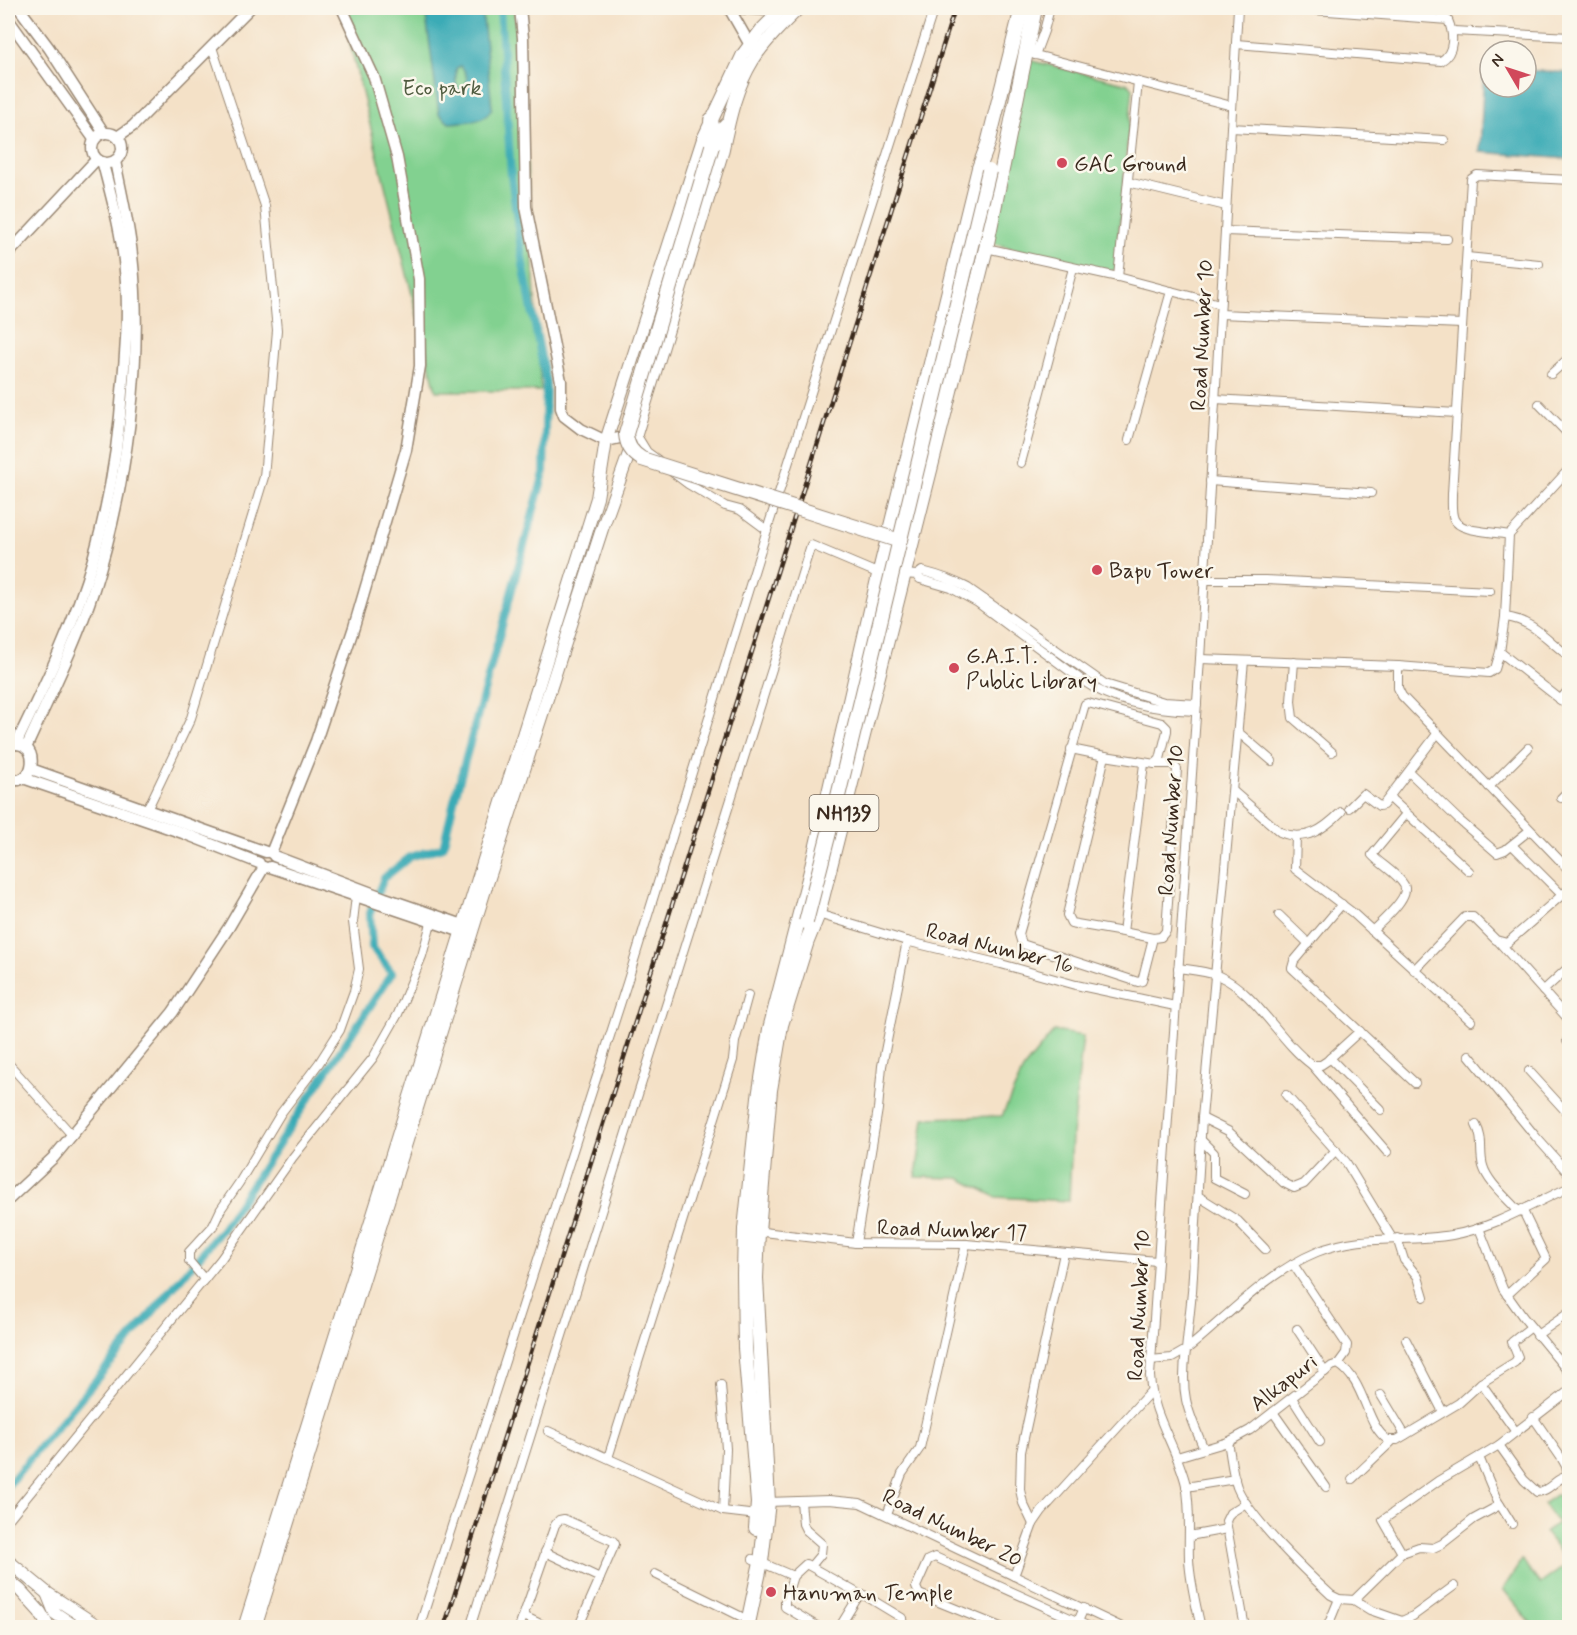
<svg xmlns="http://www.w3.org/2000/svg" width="1577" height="1635" font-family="Mynerve,sans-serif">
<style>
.green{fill:#82d190;stroke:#5e7e57;stroke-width:1.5}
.water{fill:#3aabb6;stroke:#3a6a6a;stroke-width:1.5;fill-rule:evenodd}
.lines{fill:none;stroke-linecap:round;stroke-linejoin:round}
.canal{stroke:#3aabb6;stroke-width:8}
.street-casing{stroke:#988672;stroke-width:10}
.secondary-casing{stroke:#988672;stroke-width:13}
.primary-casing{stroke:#988672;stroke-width:14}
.highway-casing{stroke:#988672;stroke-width:16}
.street{stroke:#fff;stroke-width:8}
.secondary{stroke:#fff;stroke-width:10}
.primary{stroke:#fff;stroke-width:12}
.highway{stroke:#fff;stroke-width:14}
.rail-casing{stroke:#3b2a1e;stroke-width:4.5}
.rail{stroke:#fbf7ec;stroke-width:2;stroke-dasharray:7;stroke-linecap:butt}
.highway-bridge-casing{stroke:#988672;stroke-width:16;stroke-linecap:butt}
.highway-bridge{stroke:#fff;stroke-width:14}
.poi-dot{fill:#d1495b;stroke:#fbf7ec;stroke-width:2}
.labels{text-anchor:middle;stroke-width:5;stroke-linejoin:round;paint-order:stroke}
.shield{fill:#fbf7ec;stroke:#75685c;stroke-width:1.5}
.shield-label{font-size:21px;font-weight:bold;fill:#3b2a1e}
.park-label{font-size:22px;fill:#505c40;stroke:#fbf7ec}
.poi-label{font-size:22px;fill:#3b2a1e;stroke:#fbf7ec;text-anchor:start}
.street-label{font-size:22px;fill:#3b2a1e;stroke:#fbf7ec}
</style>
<rect width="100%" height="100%" fill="#fbf7ec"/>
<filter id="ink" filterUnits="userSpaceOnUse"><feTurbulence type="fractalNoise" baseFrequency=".0167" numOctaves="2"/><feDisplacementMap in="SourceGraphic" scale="12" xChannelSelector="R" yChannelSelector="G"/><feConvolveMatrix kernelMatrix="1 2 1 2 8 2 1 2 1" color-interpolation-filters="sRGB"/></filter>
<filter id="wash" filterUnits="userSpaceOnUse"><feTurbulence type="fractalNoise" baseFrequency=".008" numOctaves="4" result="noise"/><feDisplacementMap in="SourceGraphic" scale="24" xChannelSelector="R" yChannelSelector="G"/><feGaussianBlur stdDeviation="1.35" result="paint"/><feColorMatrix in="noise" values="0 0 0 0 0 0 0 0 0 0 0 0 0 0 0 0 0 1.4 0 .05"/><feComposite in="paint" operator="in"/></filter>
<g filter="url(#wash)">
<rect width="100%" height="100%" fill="#f4e1c7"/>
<g class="green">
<polygon points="341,8 513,8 519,40 541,391 436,391"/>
<polygon points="1028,60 1129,84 1133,88 1115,271 1109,274 991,243"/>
<polygon points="1054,1031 1083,1036 1072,1135 1069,1201 996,1197 959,1178 916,1177 924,1118 1002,1116 1024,1068"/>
<polygon points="1557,1494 1569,1510 1569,1627 1534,1627 1503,1589 1522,1560 1540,1584 1569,1563 1545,1533 1558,1523 1543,1504"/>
</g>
<g class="water">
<path d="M425 8H482L492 108C485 124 464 121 449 123L439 114ZM460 66C469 73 467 82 465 92L462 94 456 84V69Z"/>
<polygon points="1484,67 1490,68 1490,87 1526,87 1526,70 1569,73 1569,159 1480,152"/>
</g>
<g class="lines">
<polyline class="canal" points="8,1485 223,1228 392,973 372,947 370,913 384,878 410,857 443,847 454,801 544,473 546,382 523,264 511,175 500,8"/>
</g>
</g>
<g filter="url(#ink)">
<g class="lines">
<defs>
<g id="street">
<polyline points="1453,31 1570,37"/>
<path d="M1236 44 1441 61C1455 53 1454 34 1448 20L1288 8"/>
<polyline points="1024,52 1232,106"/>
<polyline points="1035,55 1044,31 1050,8"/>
<polyline points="1231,128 1444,140"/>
<polyline points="1128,182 1226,206"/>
<polyline points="1225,231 1447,239"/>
<polyline points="986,248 1118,277 1220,304"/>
<polyline points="1467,257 1539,264"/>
<polyline points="1118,277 1138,82"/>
<polyline points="1220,314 1462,324"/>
<polyline points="1551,374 1570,357"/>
<polyline points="1215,399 1457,413"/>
<polyline points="1539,404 1570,436"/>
<polyline points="636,434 647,452 658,460"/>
<polyline points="1129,440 1171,291"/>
<polyline points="1021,463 1073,268"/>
<polyline points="1210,481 1371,493"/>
<polyline points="767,530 934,8"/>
<polyline points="1509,535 1570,468"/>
<path d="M903 574 917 575 922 571C938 575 953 580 968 588L1105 684 1164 702 1197 704"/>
<path d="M917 575 920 579 951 588 978 603 1083 681C1116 704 1158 710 1196 711"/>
<polyline points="1204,580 1266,580 1490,591"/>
<path d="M1505 617C1533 620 1548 641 1570 657"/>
<polyline points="1500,652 1570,707"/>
<path d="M1200 659 1398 666 1489 673 1495 669 1500 652 1505 617 1509 535C1495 531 1460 533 1454 519 1451 512 1452 502 1452 494L1471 179 1477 175 1570 180"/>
<polyline points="1294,662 1291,701 1293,718 1332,752"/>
<polyline points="1398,666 1398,688 1402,696 1570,871"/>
<polyline points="1560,700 1570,688"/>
<polyline points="1238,732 1272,761"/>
<polyline points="1071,749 1105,756"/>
<polyline points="1409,772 1459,820 1497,853 1505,850 1530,830"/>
<polyline points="1489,787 1528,748"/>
<path d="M1233 791 1280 832C1305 843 1324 829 1341 812"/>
<polyline points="1390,798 1469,871"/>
<polyline points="1561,798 1570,789"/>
<polyline points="148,808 191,718 264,477 277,330 265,206 212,47"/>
<polyline points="1349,808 1363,794 1379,806 1383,805 1437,734"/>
<polyline points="1296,836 1295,869 1353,913 1471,1021"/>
<polyline points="1512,845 1562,895"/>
<polyline points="1342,904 1294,961 1292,968 1415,1083"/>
<polyline points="818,914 910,942 1001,964 1076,985 1175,1006"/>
<polyline points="1279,915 1309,944"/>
<path d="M1372 931C1381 922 1411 897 1404 885 1397 873 1381 865 1372 855L1406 814"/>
<polyline points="1123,932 1153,938 1142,981 1138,982 1022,944 1019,934 1085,704 1088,703 1162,723 1167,728 1167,731 1160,759 1155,764 1105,756 1067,915 1071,923 1123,932 1144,764"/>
<polyline points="1153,938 1161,937 1166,931 1177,769 1172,764 1155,764"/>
<polyline points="1499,942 1570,1021"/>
<path d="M1178 968C1192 970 1205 971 1219 976 1256 992 1279 1041 1312 1065H1321L1327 1061 1360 1031"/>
<polyline points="1414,970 1465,917 1473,917 1496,940 1507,943 1570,888"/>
<polyline points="1543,991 1570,966"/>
<polyline points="1567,1041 1570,1044"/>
<polyline points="1469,1055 1536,1137 1570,1175"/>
<polyline points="1330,1058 1381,1110"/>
<polyline points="8,1063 72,1135"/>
<polyline points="1312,1065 1387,1152"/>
<polyline points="1529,1071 1570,1116"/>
<polyline points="1286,1095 1346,1162 1392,1238"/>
<polyline points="1202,1118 1228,1131 1284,1183 1294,1188 1304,1184 1336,1150"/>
<path d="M1476 1125C1484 1139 1479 1151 1483 1166 1488 1183 1507 1198 1518 1211"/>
<polyline points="1200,1139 1214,1153 1214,1178 1245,1194"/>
<polyline points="1198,1196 1238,1221 1265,1249"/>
<polyline points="1479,1228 1503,1289 1523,1317 1570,1374"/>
<polyline points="755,1231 856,1243 966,1244 1157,1261"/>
<polyline points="1397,1238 1404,1260 1418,1277 1424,1297"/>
<polyline points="856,1243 878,1109 882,1066 907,941"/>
<polyline points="1293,1264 1347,1345 1346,1353 1338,1364"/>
<polyline points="204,1279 189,1261 189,1252 213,1226 221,1209 239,1183 281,1113 319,1063 340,1030 354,991 359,969 353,922 356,896"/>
<polyline points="1507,1295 1546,1259 1522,1209"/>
<polyline points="1297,1329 1325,1372"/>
<polyline points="1537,1335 1570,1312"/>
<polyline points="1406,1340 1443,1412"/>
<polyline points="1150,1360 1172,1358 1186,1350 1192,1292 1202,1118 1244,661"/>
<polyline points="1562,1364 1570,1359"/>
<polyline points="1481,1383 1516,1432"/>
<polyline points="721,1385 726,1449 723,1511"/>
<polyline points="1381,1395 1405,1435"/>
<polyline points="1292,1398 1320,1442"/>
<polyline points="1273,1412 1326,1487"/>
<polyline points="1533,1417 1562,1459 1566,1466 1568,1476"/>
<polyline points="548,1431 723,1511 757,1515"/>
<path d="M1228 1442C1231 1457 1232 1473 1237 1487 1249 1517 1306 1572 1331 1595L1339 1599 1354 1600 1370 1610 1402 1621 1413 1616 1454 1586"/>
<path d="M1499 1445 1524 1480 1537 1492C1550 1492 1557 1475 1570 1477"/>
<path d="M1204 1449C1187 1409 1180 1395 1186 1350 1228 1316 1266 1273 1317 1252 1363 1233 1406 1243 1452 1235 1493 1228 1532 1204 1570 1187"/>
<path d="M1177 1457 1228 1442 1250 1430 1332 1366 1338 1364C1366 1381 1365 1425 1388 1440H1397L1459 1403 1481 1383 1515 1362 1518 1357 1512 1342 1531 1327"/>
<polyline points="1479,1457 1497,1500 1512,1524"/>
<polyline points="608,1458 733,1060 735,1042 748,995"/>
<polyline points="1352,1479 1392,1441"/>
<polyline points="1186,1487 1235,1479"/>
<polyline points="801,1501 803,1524 806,1530 822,1544 821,1554 811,1566"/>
<polyline points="767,1502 829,1500 860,1503 1124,1628"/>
<polyline points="887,1515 902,1474 920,1448 923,1435 966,1244"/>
<polyline points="8,1520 221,1259 293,1157 373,1058 398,1014 422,956 431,923"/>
<polyline points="1033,1524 1023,1503 1020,1490 1021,1452 1064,1253"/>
<polyline points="1189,1536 1227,1529"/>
<polyline points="545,1552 600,1578"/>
<polyline points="1402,1553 1419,1547 1433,1548 1442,1544 1474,1519 1500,1505"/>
<polyline points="753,1559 793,1576 785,1601 785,1607 820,1628"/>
<polyline points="655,1574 740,1616"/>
<polyline points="793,1576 806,1564 861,1595"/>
<polyline points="1014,1576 1033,1524 1042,1511 1150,1392"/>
<polyline points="1354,1600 1402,1553 1383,1520 1438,1481 1499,1445 1570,1390"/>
<polyline points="524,1616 549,1628"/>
<polyline points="419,1628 627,983 767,530 740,510 725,506 688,484 672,472"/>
<polyline points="470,1628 811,545 882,575"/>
<polyline points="519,1628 555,1525 559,1520 564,1519 613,1541 615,1544 578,1628"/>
<polyline points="839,1628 858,1597 864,1595 902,1618 903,1628"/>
<polyline points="1003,1628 919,1594 916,1587 928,1560 935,1557 1092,1628"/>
<polyline points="1075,1628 1084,1608"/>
<path d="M1201 1628C1196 1605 1190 1582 1189 1559 1188 1535 1191 1509 1186 1485 1177 1447 1152 1416 1150 1376L1200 659 1238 8"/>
<polyline points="1245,1628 1226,1521 1230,1513 1246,1503"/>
<polyline points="1327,1628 1339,1599"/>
</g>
<g id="secondary">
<polyline points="19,8 49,48 104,133"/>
<polyline points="520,8 523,38 526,207 556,356 561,381 561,408 564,416 581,429 606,441 633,435"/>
<polyline points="729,8 750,45"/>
<polyline points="738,8 780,11"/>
<polyline points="8,19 94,139"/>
<circle cx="107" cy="148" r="15"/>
<polyline points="117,137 133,126 250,8"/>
<polyline points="8,254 96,160"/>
<path d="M16 744C45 684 75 623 93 559 110 500 119 441 123 380 126 344 129 306 125 271 122 234 112 199 103 164"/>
<path d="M8 745C43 736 36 791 8 778"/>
<path d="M26 748C50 695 76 644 94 589 126 489 144 360 132 255 129 224 121 192 115 161"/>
<polyline points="31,769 266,852"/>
<polyline points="23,778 183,833 259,863"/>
<polyline points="271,853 316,741 354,627 406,450 420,366 419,279 397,157 374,77 342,8"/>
<polyline points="274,856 385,898 463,925"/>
<polyline points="270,867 468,934"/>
<polyline points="8,1200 54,1157 173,1012 229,927 264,867"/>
</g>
<g id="primary">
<polyline points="8,1561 47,1593 101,1628"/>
<polyline points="8,1580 20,1590 40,1612 49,1628"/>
<polyline points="47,1593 55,1613 77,1628"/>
<polyline points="244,1628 597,498 606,441 703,139 743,54 761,30 783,8"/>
<path d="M255 1628 484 893 602 529 636 434 722 153C729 121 735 89 753 60 765 41 783 24 799 8"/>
</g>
<g id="highway">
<polyline points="711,120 714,138 712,146"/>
<polyline points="714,138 727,125"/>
<polyline points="756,1528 758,1503 745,1348 744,1274 745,1229 759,1097 770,1029 812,867 879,575 979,168 988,144 1022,8"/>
<polyline points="747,1628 761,1562 768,1502 756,1278 758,1232 770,1090 781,1025 807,941 818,914 986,248 1035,8"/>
</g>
</defs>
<use href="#street" class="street-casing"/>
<use href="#secondary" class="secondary-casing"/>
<use href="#primary" class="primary-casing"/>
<use href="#highway" class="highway-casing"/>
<use href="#street" class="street"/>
<use href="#secondary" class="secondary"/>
<use href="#primary" class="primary"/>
<use href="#highway" class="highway"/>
<defs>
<polyline id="rail" points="444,1628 955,8"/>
</defs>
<use href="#rail" class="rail-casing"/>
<use href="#rail" class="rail"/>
<defs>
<g id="highway-bridge">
<path d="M712 146 626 434C627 446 632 453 642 459L900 541"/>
<polyline points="806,922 833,817 989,171"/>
</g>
</defs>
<use href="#highway-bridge" class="highway-bridge-casing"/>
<use href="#highway-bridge" class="highway-bridge"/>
</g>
</g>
<g class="poi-dot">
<circle cx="1062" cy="163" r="6"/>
<circle cx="1097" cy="570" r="6"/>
<circle cx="954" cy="668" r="6"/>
<circle cx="771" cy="1592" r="6"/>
</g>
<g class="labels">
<rect class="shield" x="809.5" y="795" width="69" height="36" rx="4.5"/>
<g class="shield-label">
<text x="844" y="820">NH139</text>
</g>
<g class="park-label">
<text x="442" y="95">Eco park</text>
</g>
<g class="poi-label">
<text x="1074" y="171">GAC Ground</text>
<text x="1109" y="578">Bapu Tower</text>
<text x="966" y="663">G.A.I.T.<tspan x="966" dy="25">Public Library</tspan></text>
<text x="783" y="1600">Hanuman Temple</text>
</g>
<g class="street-label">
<text transform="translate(1201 335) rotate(-87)" y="8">Road Number 10</text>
<text transform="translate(1170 820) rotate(-86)" y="8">Road Number 10</text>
<text transform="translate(1000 947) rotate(14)" y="8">Road Number 16</text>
<text transform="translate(952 1229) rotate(2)" y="8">Road Number 17</text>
<text transform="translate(1138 1305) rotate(-87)" y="8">Road Number 10</text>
<text transform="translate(1283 1382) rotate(-38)" y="8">Alkapuri</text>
<text transform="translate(953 1527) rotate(26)" y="8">Road Number 20</text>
</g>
</g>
<rect width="1577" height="1635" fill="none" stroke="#fbf7ec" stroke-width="30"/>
<g transform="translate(1508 69) rotate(309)"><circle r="28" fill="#fbf7ec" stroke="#aea59a" stroke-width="1.5"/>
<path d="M0-4.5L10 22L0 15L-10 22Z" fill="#d1495b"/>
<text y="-9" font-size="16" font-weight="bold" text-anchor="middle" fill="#3b2a1e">N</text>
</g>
</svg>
